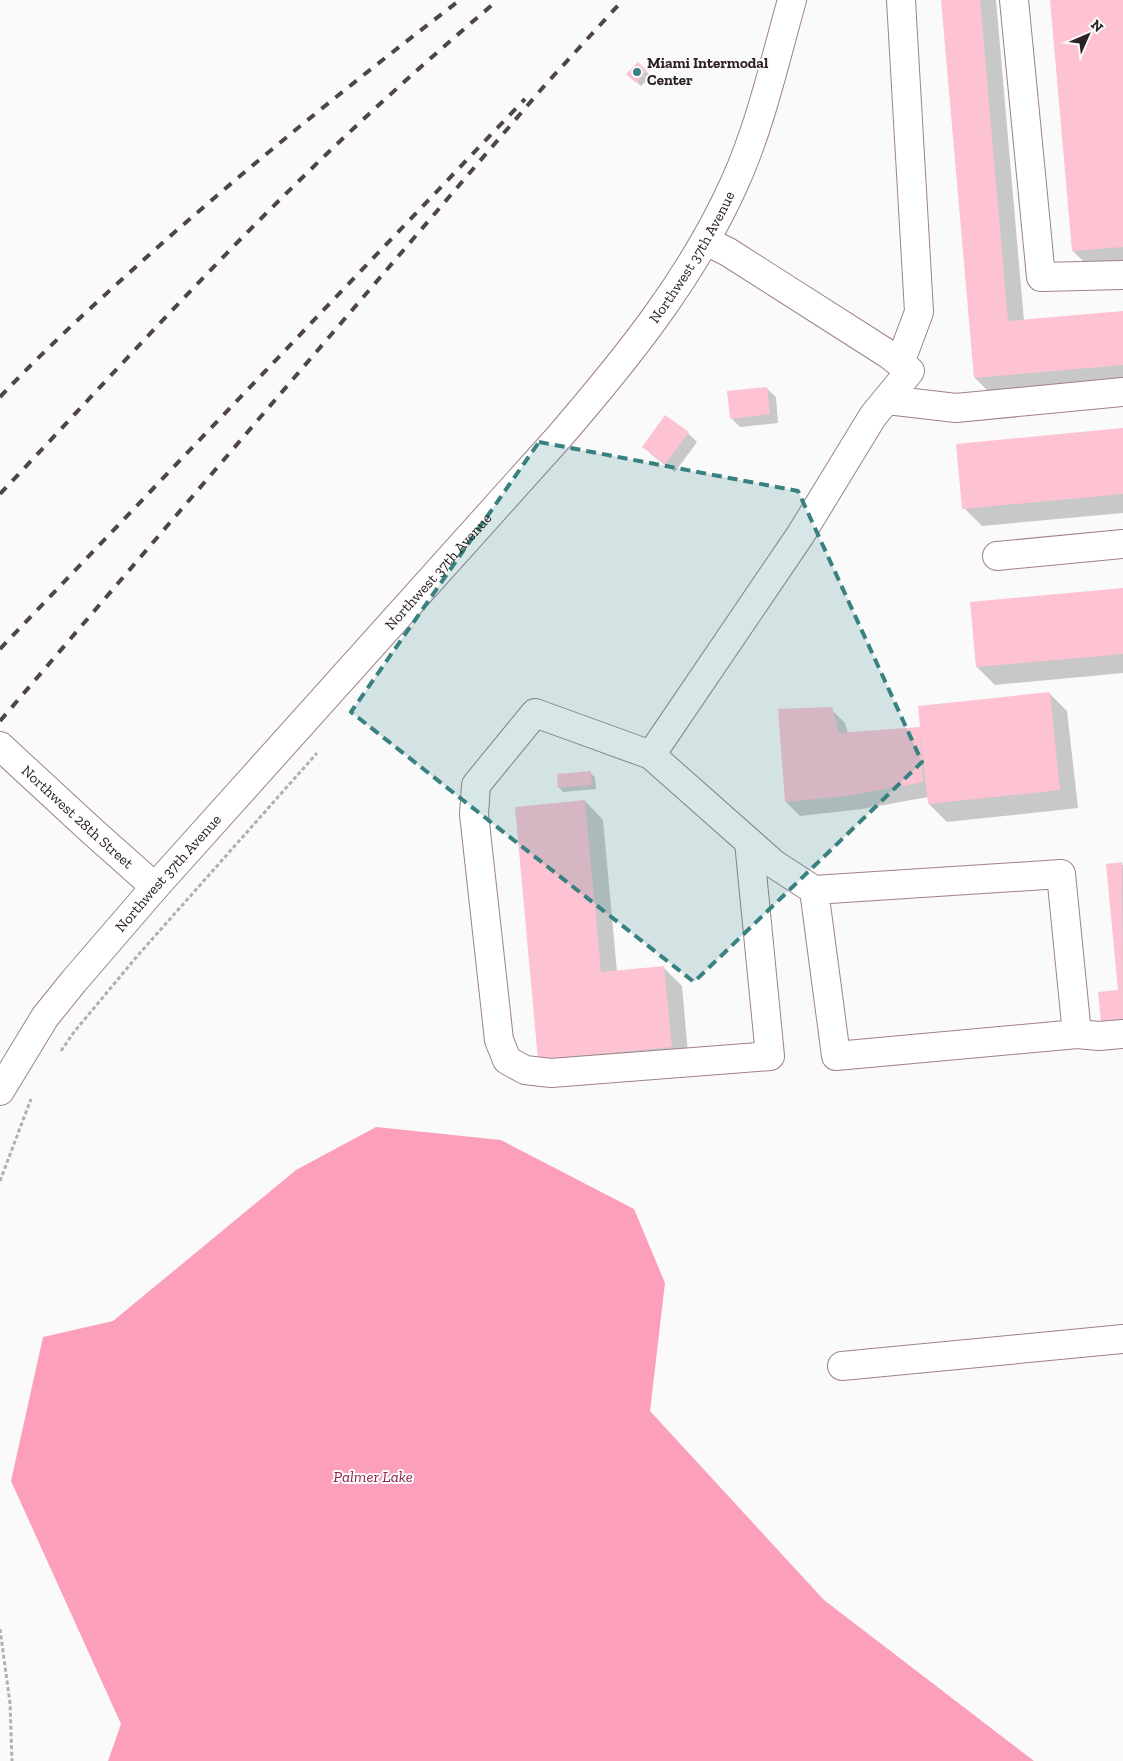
<svg xmlns="http://www.w3.org/2000/svg" width="1123" height="1761" font-family="'Zilla Slab',serif">
<style>
.water{fill:#fc9fbb}
.shadow{fill:#0003}
.building{fill:#fdc3d2}
.lines{fill:none;stroke-linecap:round;stroke-linejoin:round}
.minor-casing{stroke:#a08089;stroke-width:30}
.path{stroke:#b3aeaf;stroke-width:3;stroke-dasharray:4 2.5;stroke-linecap:butt}
.minor{stroke:#fff;stroke-width:28}
.rail{stroke:#4f4548;stroke-width:4;stroke-dasharray:9 9;stroke-linecap:butt}
.marked{fill:#388180;fill-opacity:0.2;stroke:#388180;stroke-width:4;stroke-dasharray:10 6;stroke-linejoin:round}
.poi-dot{fill:#388180;stroke:#fafafa;stroke-width:2}
.labels{text-anchor:middle;stroke-width:4;stroke-linejoin:round;paint-order:stroke}
.poi-label{font-size:15px;font-weight:bold;fill:#2d2124;stroke:#fafafa;text-anchor:start}
.street-label{font-size:15px;fill:#2d2124;stroke:#fafafa}
.water-label{font-size:16px;font-style:italic;fill:#8d234e;stroke:#fafafa}
</style>
<rect width="100%" height="100%" fill="#fafafa"/>
<polygon class="water" points="376,1127 501,1140 634,1209 665,1283 650,1411 824,1600 1034,1761 108,1761 121,1724 11,1481 43,1337 113,1321 296,1170"/>
<g class="shadow">
<polygon points="943,0 996,0 1024,321 1123,312 1123,385 993,396 975,378"/>
<polygon points="1051,0 1123,0 1123,266 1091,269 1073,251"/>
<polygon points="638,64 651,76 641,86 628,74"/>
<polygon points="766,388 776,397 778,423 740,427 731,418"/>
<polygon points="1123,430 1123,513 982,526 964,508"/>
<polygon points="688,433 697,442 675,472 653,456 644,447"/>
<polygon points="1123,589 1123,673 995,685 977,667"/>
<polygon points="1049,693 1067,711 1078,808 947,822 929,804 928,797 862,809 800,816 786,802 831,709 845,723 848,733 919,728"/>
<polygon points="590,773 595,777 596,789 563,792 559,787"/>
<polygon points="585,801 603,820 617,972 664,968 682,986 689,1065 539,1059"/>
<polygon points="1121,864 1123,865 1123,1039 1120,1039 1102,1021 1120,991"/>
</g>
<g class="building">
<polygon points="941,0 980,0 1008,321 1123,311 1123,365 974,378"/>
<polygon points="1050,0 1123,0 1123,247 1072,251"/>
<polygon points="638,62 647,71 636,83 626,74"/>
<polygon points="767,387 770,414 730,419 727,391"/>
<polygon points="665,415 689,432 665,464 642,447"/>
<polygon points="1123,428 1123,494 962,509 956,444"/>
<polygon points="1123,588 1123,654 976,667 970,602"/>
<polygon points="1050,692 1060,790 928,804 920,731 923,782 848,796 785,802 778,709 832,707 839,733 920,727 918,706"/>
<polygon points="591,771 592,785 558,788 557,774"/>
<polygon points="585,800 601,972 664,966 672,1047 538,1060 515,807"/>
<polygon points="1122,862 1123,1020 1101,1022 1098,992 1118,990 1106,864"/>
</g>
<g class="lines">
<defs>
<g id="minor">
<polyline points="1014,0 1041,277 1123,275"/>
<polyline points="706,241 728,252 888,354 910,371 873,416 801,534 651,755 774,864 814,890"/>
<polyline points="900,363 919,312 901,0"/>
<polyline points="887,400 956,408 1123,392"/>
<polyline points="997,556 1123,544"/>
<path id="s1" d="M0 746 92 831 155 887"/>
<polyline points="651,755 535,713 476,785 474,814 499,1040 507,1060 525,1070 551,1073 770,1056 749,842"/>
<polyline points="1077,1034 1061,874 814,890 836,1056 1077,1034 1099,1036 1123,1034"/>
<path id="s2" d="M0 1091 45 1017 74 981 155 887 559 437C627 358 692 278 735 182 761 124 775 60 792 0"/>
<polyline points="842,1366 1123,1339"/>
</g>
</defs>
<use href="#minor" class="minor-casing"/>
<g class="path">
<polyline points="61,1051 74,1032 139,954 317,753"/>
<polyline points="0,1181 31,1099"/>
<polyline points="0,1629 10,1703 12,1761"/>
</g>
<use href="#minor" class="minor"/>
<g class="rail">
<path d="M0 397C47 347 99 300 150 254 250 165 354 81 460 0"/>
<path d="M0 494C101 387 200 277 305 175 367 114 432 56 498 0"/>
<polyline points="0,649 525,99"/>
<polyline points="0,721 545,85 623,0"/>
</g>
</g>
<path class="marked" d="M539 442 798 491 922 762 694 982 351 712Z"/>
<circle class="poi-dot" cx="637" cy="72" r="5"/>
<g class="labels">
<g class="poi-label">
<text x="647" y="68">Miami Intermodal<tspan x="647" dy="17">Center</tspan></text>
</g>
<g class="street-label">
<text dy="5" stroke="none"><textPath href="#s2" startOffset="1086">Northwest 37th Avenue</textPath></text>
<text dy="5" stroke="none"><textPath href="#s2" startOffset="681">Northwest 37th Avenue</textPath></text>
<text dy="5" stroke="none"><textPath href="#s1" startOffset="105">Northwest 28th Street</textPath></text>
<text dy="5" stroke="none"><textPath href="#s2" startOffset="276">Northwest 37th Avenue</textPath></text>
</g>
<g class="water-label">
<text x="373" y="1482">Palmer Lake</text>
</g>
</g>
<g transform="translate(1088 35) rotate(45)" stroke="#fafafa" stroke-width="4" paint-order="stroke">
<path d="M0-4L9 19L0 12L-9 19Z" fill="#2d2124"/>
<text y="-8" font-size="14" font-weight="bold" text-anchor="middle" fill="#2d2124">N</text>
</g>
</svg>
